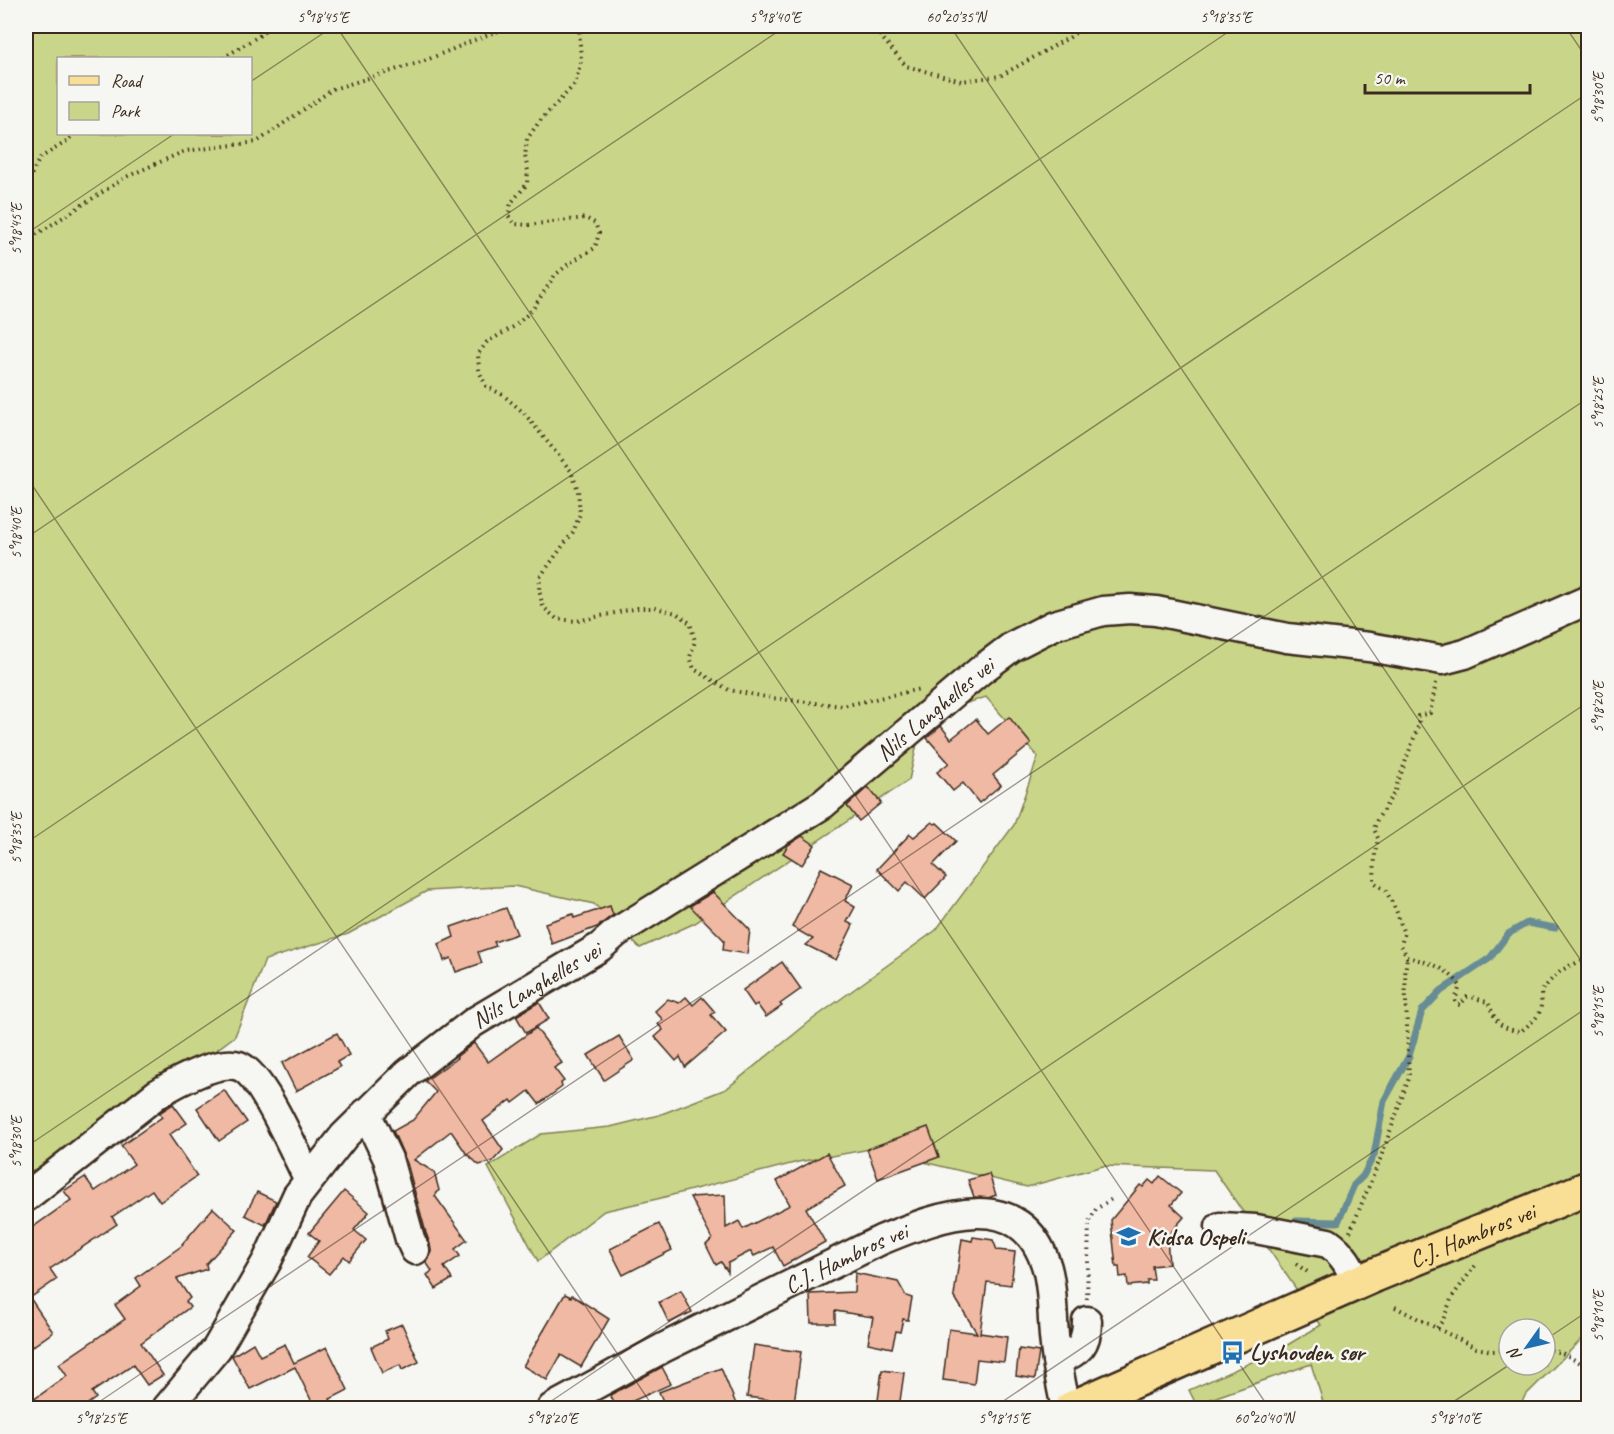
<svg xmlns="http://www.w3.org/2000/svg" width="1614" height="1434" font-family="Caveat,sans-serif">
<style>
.green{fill:#c9d588;stroke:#828053;stroke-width:1.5;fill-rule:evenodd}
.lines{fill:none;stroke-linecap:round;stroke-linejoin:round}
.stream{stroke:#678c95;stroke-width:7}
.building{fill:#f0b9a4;stroke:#3b2a1e;stroke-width:1.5}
.minor-casing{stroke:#3b2a1e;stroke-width:33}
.major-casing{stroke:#3b2a1e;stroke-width:38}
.path{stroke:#3b2a1e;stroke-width:4;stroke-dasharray:1.5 4.5;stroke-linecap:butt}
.minor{stroke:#f6f6f2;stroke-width:28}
.major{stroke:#f9df96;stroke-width:33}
.ticks{fill:none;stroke:#3b2a1e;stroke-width:1.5;stroke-opacity:0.45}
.labels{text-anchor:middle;stroke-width:5;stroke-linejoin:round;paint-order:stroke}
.street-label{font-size:24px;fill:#3b2a1e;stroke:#f6f6f2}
.poi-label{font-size:24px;font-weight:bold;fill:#3b2a1e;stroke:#f6f6f2;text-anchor:start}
.neatline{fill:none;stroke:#3b2a1e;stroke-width:2}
.ticks-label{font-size:15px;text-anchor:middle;fill:#3b2a1e}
</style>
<rect width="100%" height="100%" fill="#f6f6f2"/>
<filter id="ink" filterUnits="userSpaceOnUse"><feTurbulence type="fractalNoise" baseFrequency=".0167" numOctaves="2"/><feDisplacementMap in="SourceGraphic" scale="12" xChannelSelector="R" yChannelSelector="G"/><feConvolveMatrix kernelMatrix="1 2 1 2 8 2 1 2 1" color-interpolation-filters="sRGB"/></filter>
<g filter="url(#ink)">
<path class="green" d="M26 26H1588V1333L1525 1396 1519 1408H1325L1311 1364 1196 1404 1189 1390 1279 1350 1321 1325 1214 1170 1103 1166 1027 1187 870 1149 798 1162 657 1199 604 1211 538 1261 488 1167 541 1134 610 1127 659 1115 726 1089 813 1019 936 930 1014 825 1038 757 986 697 923 717 909 780 695 923 640 948 594 904 514 886 427 891 348 934 265 960 235 1036 26 1193ZM58 58H250V134H58ZM1509 1329H1545V1365H1509Z"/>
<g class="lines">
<polyline class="stream" points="1296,1221 1338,1222 1354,1185 1363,1176 1374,1155 1384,1101 1409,1056 1422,1011 1441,991 1490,958 1508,934 1527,923 1555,928"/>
</g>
<g class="building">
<polygon points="1009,717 1031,744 993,775 1001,785 979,803 963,783 953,791 937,772 949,763 927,738 941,726 951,739 976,719 988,734"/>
<polygon points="868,787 881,803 859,821 847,806"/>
<polygon points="932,822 935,824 937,823 956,841 933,865 946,877 925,899 907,882 899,891 877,869 910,834 914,837"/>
<polygon points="802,836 815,845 802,865 783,853 788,845"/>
<polygon points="821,868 853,884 845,901 855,907 847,922 853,925 836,960 806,945 813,939 792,927"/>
<polygon points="713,892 750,930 747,954 723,950 724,940 690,906"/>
<polygon points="610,906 613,915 597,927 552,944 545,923 573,914 574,918"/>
<polygon points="506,908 517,934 494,942 496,946 478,952 482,963 456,972 451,958 444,961 439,944 454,937 451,927"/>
<polygon points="782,962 801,989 780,1004 782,1006 766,1017 757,1004 754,1006 743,990"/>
<polygon points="686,997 693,1005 702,997 715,1012 711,1015 726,1032 685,1067 680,1057 676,1061 655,1037 663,1030 658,1024 663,1020 655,1011 668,999 679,1003"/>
<polygon points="539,1002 549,1019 526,1033 516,1016"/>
<polygon points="536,1028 562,1063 554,1068 564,1081 561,1083 562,1087 539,1104 529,1091 513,1103 511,1100 483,1121 503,1150 492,1162 479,1165 466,1153 451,1131 414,1160 434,1172 439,1190 435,1196 467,1240 455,1249 460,1256 444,1267 452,1279 436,1289 427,1275 432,1271 426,1262 431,1252 430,1244 426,1233 407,1163 393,1131 413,1120 436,1092 425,1081 457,1058 456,1057 474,1043 488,1062"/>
<polygon points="337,1033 349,1055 337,1062 340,1067 296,1091 282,1063"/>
<polygon points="619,1036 634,1060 604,1080 588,1055"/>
<polygon points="224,1090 247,1122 219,1141 197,1108"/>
<polygon points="173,1104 187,1123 169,1135 197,1176 160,1202 152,1190 112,1217 117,1224 50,1269 57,1279 30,1298 53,1332 26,1351 26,1232 71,1200 64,1191 85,1177 95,1191 134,1164 121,1146 162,1117 159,1113"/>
<polygon points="928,1127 939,1157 878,1179 867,1149"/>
<polygon points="827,1153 845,1186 806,1208 825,1242 783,1266 773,1247 754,1256 751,1251 728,1263 728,1272 721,1262 716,1265 706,1245 712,1239 690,1197 725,1195 726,1228 739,1221 743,1229 790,1205 777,1181"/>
<polygon points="989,1174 996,1195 988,1198 974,1197 968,1180"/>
<polygon points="1160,1176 1181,1193 1171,1205 1184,1217 1167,1237 1169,1264 1152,1266 1154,1280 1147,1280 1147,1284 1128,1286 1127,1276 1120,1277 1119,1267 1116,1267 1111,1220 1140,1185 1143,1187 1149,1180 1154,1184"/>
<polygon points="344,1191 369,1212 354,1230 366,1240 349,1261 344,1256 329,1274 307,1257 319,1241 309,1233"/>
<polygon points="257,1192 276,1201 265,1225 245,1215"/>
<polygon points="213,1208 237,1230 206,1264 207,1269 177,1279 190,1298 186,1302 190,1307 141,1343 163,1375 147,1385 133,1365 92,1392 96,1398 82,1408 26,1408 26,1405 67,1376 59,1364 125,1319 115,1305 141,1286 136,1278 183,1245 182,1244"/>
<polygon points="659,1224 672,1250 623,1275 610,1249"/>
<polygon points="973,1237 993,1240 997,1250 1015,1252 1011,1285 987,1282 980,1333 1007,1337 1004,1362 977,1359 974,1384 943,1380 949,1329 977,1333 954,1296 962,1239 972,1241"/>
<polygon points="855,1273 898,1282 906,1296 912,1298 908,1320 903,1319 900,1332 896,1331 892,1348 868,1343 873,1317 835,1311 835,1323 811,1323 810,1294 854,1292"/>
<polygon points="681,1291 692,1312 669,1323 659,1302"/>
<polygon points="565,1294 571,1297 572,1295 609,1319 581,1367 561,1355 547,1380 523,1366"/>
<polygon points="402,1324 419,1362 402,1370 400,1365 382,1373 371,1347 388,1339 385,1331"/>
<polygon points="253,1343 260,1356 285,1344 294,1363 327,1347 348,1390 330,1399 335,1408 315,1408 295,1367 250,1389 232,1356"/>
<polygon points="754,1345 801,1352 794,1403 747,1397"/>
<polygon points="1019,1349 1039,1352 1035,1379 1016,1376"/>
<polygon points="662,1367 671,1384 617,1408 610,1395"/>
<polygon points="721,1368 736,1404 725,1408 666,1408 659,1392"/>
<polygon points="882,1370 904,1373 899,1408 877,1408"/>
</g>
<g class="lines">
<defs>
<g id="minor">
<polyline points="366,1113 388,1159 410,1239 415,1250"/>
<path d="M26 1197 157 1094C175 1083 218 1059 239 1066 262 1074 297 1157 309 1180"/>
<path d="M1220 1227 1256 1229 1328 1243C1344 1254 1350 1267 1358 1284"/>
<path d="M1057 1360C1079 1352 1087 1345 1087 1321"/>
<path id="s1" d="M167 1408 217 1348 267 1261 297 1196 344 1136 408 1073 474 1022 600 947 617 932 823 804 981 670 1013 646 1054 625 1103 611 1130 609 1156 611 1287 638 1369 647 1442 660 1465 654 1588 600"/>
<path id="s2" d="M552 1408 663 1348 881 1240C939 1216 1022 1183 1047 1268 1053 1290 1052 1313 1054 1336 1056 1360 1061 1385 1066 1408"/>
</g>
<g id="major">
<path id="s3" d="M1072 1408 1375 1275 1588 1188"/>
</g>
</defs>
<use href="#minor" class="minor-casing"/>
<use href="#major" class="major-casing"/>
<g class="path">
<polyline points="579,26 581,61 575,84 539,122 527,139 525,156 528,171 527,184 511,203 508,215 514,224 528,225 585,218 595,223 599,233 595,248 571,262 555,275 532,310 515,326 487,342 478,354 479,371 486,386 503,395 524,413 571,471 578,490 580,514 573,532 540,577 539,590 543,607 557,619 577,621 638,608 656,608 676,613 690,623 695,641 690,657 694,669 729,690 771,698 843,706 920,689"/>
<polyline points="872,26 906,66 961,81 1000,76 1070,37 1084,26"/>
<polyline points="1576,26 1588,36"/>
<polyline points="223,58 262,34 267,26"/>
<polyline points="26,176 31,175 40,158 66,142 74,134"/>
<polyline points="26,241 126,177 185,151 257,142 333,89 424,61 494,32 537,26"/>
<path d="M1436 683 1430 713 1418 716 1419 724 1394 793 1377 820 1374 829 1378 838 1375 854 1374 882 1386 891 1396 910 1404 934 1401 945 1407 957C1427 962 1448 967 1460 986L1455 1000 1456 1004 1460 1005 1467 997C1473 996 1481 1001 1488 1002 1496 1022 1498 1027 1520 1032 1537 1018 1543 1015 1541 992 1557 972 1564 966 1588 959"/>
<polyline points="1350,1232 1381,1157 1409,1078 1405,974 1407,957"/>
<polyline points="1296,1264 1309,1273"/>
<polyline points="1087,1299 1089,1222 1096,1209 1112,1199"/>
<polyline points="1395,1307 1476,1348 1492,1351 1509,1350"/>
<polyline points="1437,1328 1443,1320 1452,1297 1477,1263"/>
<polyline points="1545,1349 1562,1353 1588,1367"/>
</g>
<use href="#minor" class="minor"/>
<use href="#major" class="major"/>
</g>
</g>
<path class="ticks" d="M336 26 1269 1408M950 26 1588 971M1565 26 1588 60M250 82 334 26M26 234 174 134M26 476 654 1408M26 538 786 26M26 843 1237 26M26 1147 1588 93M1545 1340 1588 1311M26 1387 40 1408M90 1408 1588 398M541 1408 1588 702M993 1408 1588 1007M1444 1408 1509 1365"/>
<defs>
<symbol id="school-bare" viewBox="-9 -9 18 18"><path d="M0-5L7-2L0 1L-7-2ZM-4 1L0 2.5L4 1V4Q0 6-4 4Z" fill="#1f6fb2" stroke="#f6f6f2" stroke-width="2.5" paint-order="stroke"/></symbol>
<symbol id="bus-bare" viewBox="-9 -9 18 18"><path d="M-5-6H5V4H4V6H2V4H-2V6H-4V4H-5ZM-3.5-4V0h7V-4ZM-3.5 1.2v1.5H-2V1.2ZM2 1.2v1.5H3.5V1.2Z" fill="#1f6fb2" stroke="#f6f6f2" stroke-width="2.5" paint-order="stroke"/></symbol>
</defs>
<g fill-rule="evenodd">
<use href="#school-bare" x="1112" y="1220" width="33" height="33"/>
<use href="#bus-bare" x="1216" y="1336" width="33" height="33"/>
</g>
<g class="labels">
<g class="street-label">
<text dy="8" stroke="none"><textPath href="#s1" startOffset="1058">Nils Langhelles vei</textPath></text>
<text dy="8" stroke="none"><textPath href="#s1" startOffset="572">Nils Langhelles vei</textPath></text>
<text dy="8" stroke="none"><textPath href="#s3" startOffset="436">C.J. Hambros vei</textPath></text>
<text dy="8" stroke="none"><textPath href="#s2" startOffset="330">C.J. Hambros vei</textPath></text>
</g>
<g class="poi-label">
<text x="1147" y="1245">Kidsa Ospeli</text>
<text x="1250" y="1360">Lyshovden sør</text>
</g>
</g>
<rect width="1614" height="1434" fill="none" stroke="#f6f6f2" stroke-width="66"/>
<rect x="57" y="57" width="195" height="78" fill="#f6f6f2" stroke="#aba49d" stroke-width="1.5"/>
<rect x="69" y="76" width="30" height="9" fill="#f9df96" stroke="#aba49d" stroke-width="1.5"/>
<text x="111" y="87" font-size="18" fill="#3b2a1e">Road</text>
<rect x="69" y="102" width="30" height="18" fill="#c9d588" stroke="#aba49d" stroke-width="1.5"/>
<text x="111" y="117" font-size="18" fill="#3b2a1e">Park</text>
<g transform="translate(1527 1347) rotate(236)"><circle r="28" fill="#f6f6f2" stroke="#aba49d" stroke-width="1.5"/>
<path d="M0-4.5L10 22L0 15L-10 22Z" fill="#1f6fb2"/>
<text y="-9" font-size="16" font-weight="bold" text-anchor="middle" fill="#3b2a1e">N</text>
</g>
<path d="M1365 84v9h165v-9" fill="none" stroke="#3b2a1e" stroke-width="3"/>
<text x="1374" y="84" font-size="18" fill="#3b2a1e" stroke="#f6f6f2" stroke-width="4.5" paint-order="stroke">50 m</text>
<rect x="33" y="33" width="1548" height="1368" class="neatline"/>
<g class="ticks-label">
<text x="323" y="22">5°18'45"E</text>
<text x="775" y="22">5°18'40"E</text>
<text x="956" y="22">60°20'35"N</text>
<text x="1226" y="22">5°18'35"E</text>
<text transform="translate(1598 98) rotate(-90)" y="5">5°18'30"E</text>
<text transform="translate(16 229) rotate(-90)" y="5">5°18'45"E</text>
<text transform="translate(1598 403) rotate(-90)" y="5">5°18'25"E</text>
<text transform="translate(16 533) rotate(-90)" y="5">5°18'40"E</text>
<text transform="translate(1598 707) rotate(-90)" y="5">5°18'20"E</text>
<text transform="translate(16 838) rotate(-90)" y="5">5°18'35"E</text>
<text transform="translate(1598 1012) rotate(-90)" y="5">5°18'15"E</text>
<text transform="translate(16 1142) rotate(-90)" y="5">5°18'30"E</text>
<text transform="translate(1598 1316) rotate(-90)" y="5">5°18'10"E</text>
<text x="101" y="1423">5°18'25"E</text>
<text x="552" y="1423">5°18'20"E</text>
<text x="1004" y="1423">5°18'15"E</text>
<text x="1264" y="1423">60°20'40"N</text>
<text x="1455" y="1423">5°18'10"E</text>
</g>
</svg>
